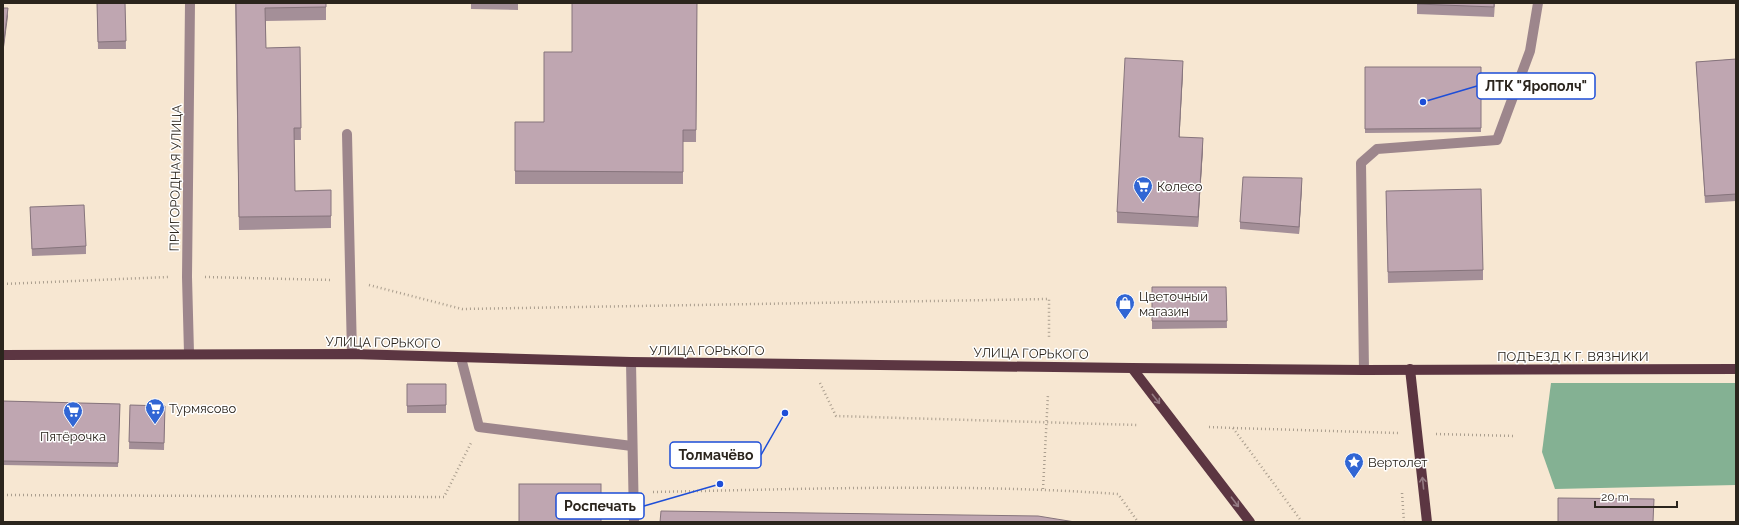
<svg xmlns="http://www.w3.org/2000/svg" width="1739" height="525" font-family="Raleway,sans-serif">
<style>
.forest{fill:#84b193}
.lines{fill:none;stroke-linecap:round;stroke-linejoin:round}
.path{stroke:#aa9e8e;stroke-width:2.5;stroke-dasharray:1 3;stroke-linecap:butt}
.minor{stroke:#9d868c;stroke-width:10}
.major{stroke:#5c3642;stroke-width:10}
.wall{fill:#a48f98}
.shaded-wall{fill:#86747c}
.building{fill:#bfa6b1;stroke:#86747c}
.oneway{stroke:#957c84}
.labels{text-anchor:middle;stroke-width:3;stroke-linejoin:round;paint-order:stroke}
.street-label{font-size:13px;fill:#2b251d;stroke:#fff}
.poi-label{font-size:13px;fill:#2b251d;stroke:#fff;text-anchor:start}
.leader{fill:none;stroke:#1d4ed8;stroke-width:1.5}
.callout-dot{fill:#1d4ed8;stroke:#fff;stroke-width:1.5}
.callout{fill:#fff;stroke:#1d4ed8;stroke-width:1.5}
.callout-label{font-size:14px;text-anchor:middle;font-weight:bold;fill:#2b251d}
</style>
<rect width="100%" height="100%" fill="#f7e7d2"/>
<polygon class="forest" points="1551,383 1736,383 1736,485 1555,489 1542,452"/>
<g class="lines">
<g class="path">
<polyline points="205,277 332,280"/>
<polyline points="3,284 168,277"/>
<polyline points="369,285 462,309 1049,299 1049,338"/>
<polyline points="820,383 836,416 1137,425"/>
<polyline points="1209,427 1233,428 1302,522"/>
<polyline points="1233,428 1398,433"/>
<polyline points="1436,434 1515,436"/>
<polyline points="1043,489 1048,394"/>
<path d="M653 492C808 489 963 483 1118 494L1138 522"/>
<polyline points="1402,493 1404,522"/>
<polyline points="3,495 444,497 471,443"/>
</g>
<g class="minor">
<polyline points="347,134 352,354"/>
<polyline points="189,353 187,277 190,3"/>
<polyline points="461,358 479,427 632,446"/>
<polyline points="631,362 634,522"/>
<polyline points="1364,370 1361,163 1377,149 1497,140 1530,51 1538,3"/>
</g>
<g class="major">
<polyline points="3,355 352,354 631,362 1132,368 1364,370 1736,369"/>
<polyline points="1132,368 1250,522"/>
<polyline points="1410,369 1427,522"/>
</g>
</g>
<g class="wall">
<polygon points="97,3 125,3 126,49 98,49"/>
<polygon points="235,3 326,3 326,20 266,21 266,48 300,47 301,140 294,140 295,191 331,190 331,228 239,230"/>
<polygon points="471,3 518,3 518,10 471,9"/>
<polygon points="697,3 696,142 683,142 683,184 515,184 515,122 544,122 572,52"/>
<polygon points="1417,3 1495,3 1494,17 1417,14"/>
<polygon points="1736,59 1736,201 1705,203 1696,62"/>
<polygon points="1365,67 1481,67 1481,132 1365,133"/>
<polygon points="1183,72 1179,137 1203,148 1198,227 1117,223 1117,212"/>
<polygon points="1302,186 1299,234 1240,229 1240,222"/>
<polygon points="1386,191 1483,270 1483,280 1388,283"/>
<polygon points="30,207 86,246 86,254 32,256"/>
<polygon points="1152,287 1226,287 1227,328 1152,329"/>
<rect x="407" y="384" width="39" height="29"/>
<polygon points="3,401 120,404 118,467 3,465"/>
<polygon points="130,405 165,406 164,450 129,449"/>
</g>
<g class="shaded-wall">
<polygon points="8,8 8,16 3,55 3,48"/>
<polygon points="1183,61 1183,72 1179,147 1179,137"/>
<polygon points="1203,138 1203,148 1198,227 1198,217"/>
<polygon points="1302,178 1302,186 1299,234 1299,227"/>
</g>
<g class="building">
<polygon points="97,3 125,3 126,41 98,42"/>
<polygon points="236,3 326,3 326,7 265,8 266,48 300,47 301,128 294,128 295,191 331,190 331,216 239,217"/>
<polygon points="572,3 697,3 696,130 683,130 683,172 515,171 515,122 544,122 544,52 572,52"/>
<polygon points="1417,3 1494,3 1494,7 1417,4"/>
<polygon points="3,8 8,8 3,48"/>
<polygon points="1125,58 1183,61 1179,137 1203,138 1198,217 1117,212"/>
<polygon points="1736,59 1736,194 1705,196 1696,62"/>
<polygon points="1365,67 1481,67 1481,128 1365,129"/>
<polygon points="1243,177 1302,178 1299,227 1240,222"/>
<polygon points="1481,189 1483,270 1388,272 1386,191"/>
<polygon points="84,205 86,246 32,249 30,207"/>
<polygon points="1152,287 1226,287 1227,321 1152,321"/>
<polygon points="407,384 446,384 446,405 407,406"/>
<polygon points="3,401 120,404 118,463 3,461"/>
<polygon points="130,405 165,406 164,443 129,442"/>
<rect x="519" y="484" width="82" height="38"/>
<polygon points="1558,498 1654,499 1653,522 1558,522"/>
<polygon points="661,511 1038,516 1075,522 660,522"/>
</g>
<defs><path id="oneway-shaft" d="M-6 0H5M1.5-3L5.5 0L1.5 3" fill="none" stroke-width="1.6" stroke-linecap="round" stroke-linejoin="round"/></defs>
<g class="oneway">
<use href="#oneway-shaft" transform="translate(1156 399) rotate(52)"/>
<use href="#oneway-shaft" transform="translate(1423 483) rotate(-96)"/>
<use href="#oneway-shaft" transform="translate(1235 502) rotate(53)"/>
</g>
<defs>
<symbol id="supermarket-pin" viewBox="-11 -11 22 30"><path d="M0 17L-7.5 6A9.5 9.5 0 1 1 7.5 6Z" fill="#3166d4" stroke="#fff"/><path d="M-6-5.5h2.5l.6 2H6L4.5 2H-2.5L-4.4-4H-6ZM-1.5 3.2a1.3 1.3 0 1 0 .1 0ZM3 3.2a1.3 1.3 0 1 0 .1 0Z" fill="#fff"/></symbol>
<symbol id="shop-pin" viewBox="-11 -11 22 30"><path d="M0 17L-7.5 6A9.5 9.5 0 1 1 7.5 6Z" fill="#3166d4" stroke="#fff"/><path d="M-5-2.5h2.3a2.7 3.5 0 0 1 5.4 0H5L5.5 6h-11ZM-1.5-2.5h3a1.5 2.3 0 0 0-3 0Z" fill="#fff"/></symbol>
<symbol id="sight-pin" viewBox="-11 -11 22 30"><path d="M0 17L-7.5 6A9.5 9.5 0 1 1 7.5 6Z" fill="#3166d4" stroke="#fff"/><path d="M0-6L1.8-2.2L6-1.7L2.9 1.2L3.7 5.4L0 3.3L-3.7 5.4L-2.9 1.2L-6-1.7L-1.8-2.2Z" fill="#fff"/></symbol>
</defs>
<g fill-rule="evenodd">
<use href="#supermarket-pin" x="1132" y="175" width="22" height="30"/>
<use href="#shop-pin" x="1114" y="292" width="22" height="30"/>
<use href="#supermarket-pin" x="144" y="397" width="22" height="30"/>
<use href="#supermarket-pin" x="62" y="400" width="22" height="30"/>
<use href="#sight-pin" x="1343" y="451" width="22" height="30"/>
</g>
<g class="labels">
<g class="street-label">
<text transform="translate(175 178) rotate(-89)" y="5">ПРИГОРОДНАЯ УЛИЦА</text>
<text transform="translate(383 342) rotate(1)" y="5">УЛИЦА ГОРЬКОГО</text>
<text x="707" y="355">УЛИЦА ГОРЬКОГО</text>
<text transform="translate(1031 353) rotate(1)" y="5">УЛИЦА ГОРЬКОГО</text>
<text x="1573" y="361">ПОДЪЕЗД К Г. ВЯЗНИКИ</text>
</g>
<g class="poi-label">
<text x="1157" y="191">Колесо</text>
<text x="1139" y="301">Цветочный<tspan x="1139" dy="15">магазин</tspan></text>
<text x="169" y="413">Турмясово</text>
<text x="73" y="441" text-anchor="middle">Пятёрочка</text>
<text x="1368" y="467">Вертолет</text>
</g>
</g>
<path class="leader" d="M1423 102L1477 86M785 413L761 455M720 484L644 506"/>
<g class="callout-dot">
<circle cx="1423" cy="102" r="4"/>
<circle cx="785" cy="413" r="4"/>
<circle cx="720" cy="484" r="4"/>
</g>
<g class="callout">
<rect x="1477" y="73" width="118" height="26" rx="4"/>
<rect x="670" y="442" width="91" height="26" rx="4"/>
<rect x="556" y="493" width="88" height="26" rx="4"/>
</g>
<g class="callout-label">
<text x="1536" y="91">ЛТК "Ярополч"</text>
<text x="716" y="460">Толмачёво</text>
<text x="600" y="511">Роспечать</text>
</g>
<rect width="1739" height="525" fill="none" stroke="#2b251d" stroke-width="8"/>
<path d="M1595 501v6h82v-6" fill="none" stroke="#2b251d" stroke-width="2"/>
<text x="1601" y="501" font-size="12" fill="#2b251d" stroke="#ffffff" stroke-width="3" paint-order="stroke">20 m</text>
</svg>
